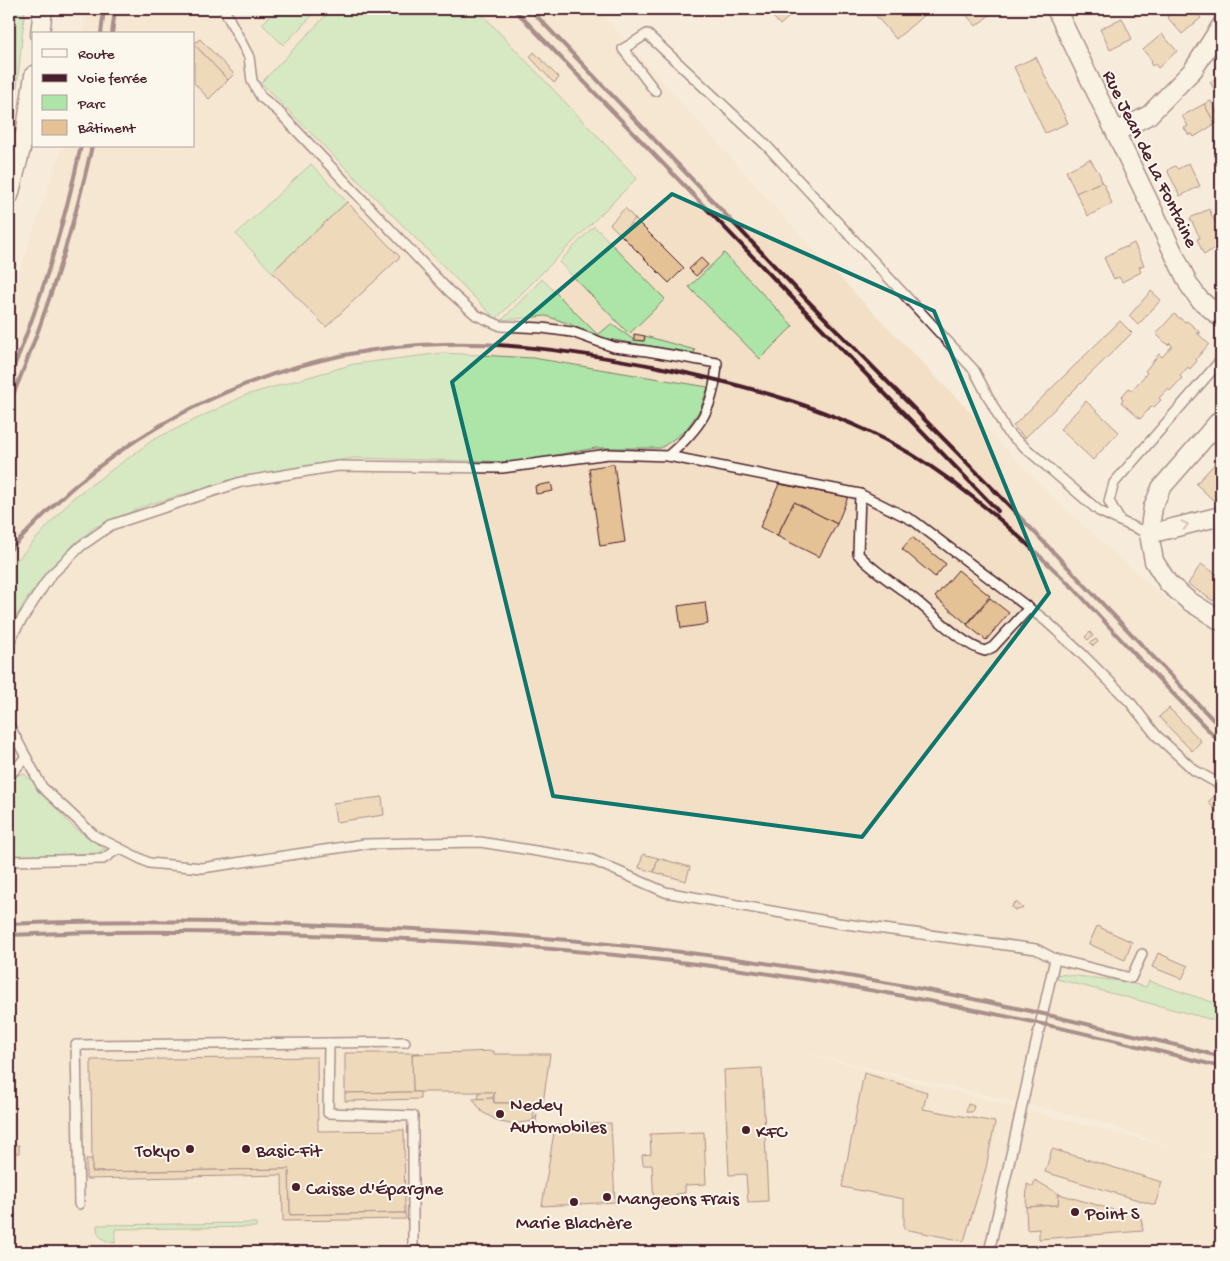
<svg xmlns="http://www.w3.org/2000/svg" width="1230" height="1261" font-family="'Gochi Hand',sans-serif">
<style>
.built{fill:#f2dfc6;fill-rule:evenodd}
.green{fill:#ade4a7;stroke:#7c8269}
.building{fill:#e5c196;stroke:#4a1f2b}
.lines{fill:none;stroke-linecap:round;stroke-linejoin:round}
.lane-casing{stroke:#4a1f2b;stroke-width:12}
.street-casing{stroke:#4a1f2b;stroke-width:21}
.lane{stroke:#fbf7ec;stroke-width:9}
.street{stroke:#fbf7ec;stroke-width:18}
.rail{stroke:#4a1f2b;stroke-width:4}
.oneway{stroke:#ab9695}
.marked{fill:none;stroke:#0f766e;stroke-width:4;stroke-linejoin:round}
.poi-dot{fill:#4a1f2b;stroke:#fbf7ec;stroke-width:2}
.labels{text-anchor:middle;stroke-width:4;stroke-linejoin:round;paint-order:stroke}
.street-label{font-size:19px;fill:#4a1f2b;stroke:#fbf7ec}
.poi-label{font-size:19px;fill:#4a1f2b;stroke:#fbf7ec;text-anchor:start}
</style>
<rect width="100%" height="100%" fill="#f7ecdb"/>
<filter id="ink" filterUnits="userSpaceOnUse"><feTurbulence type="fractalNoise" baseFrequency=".02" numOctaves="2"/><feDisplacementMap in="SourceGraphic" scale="10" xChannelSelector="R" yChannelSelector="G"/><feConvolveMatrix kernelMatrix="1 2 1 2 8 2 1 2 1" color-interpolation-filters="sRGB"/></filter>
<g filter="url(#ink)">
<path class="built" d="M86 9H597L821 258 1057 502 1179 610 1221 632V1159L1185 1151 1221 1161V1240L1218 1247 1219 1252H9V302L62 146H194V34H83ZM767 1044 1095 1120 1178 1149Z"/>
<g class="green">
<polygon points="15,9 25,9 16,98 9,128 9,26"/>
<polygon points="277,9 313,9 316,12 283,45 262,24"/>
<polygon points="332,9 477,9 637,178 496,319 261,83"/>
<polygon points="311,164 347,202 272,272 236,234"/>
<polygon points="594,226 665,299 629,334 559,262"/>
<polygon points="724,253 793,326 760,359 689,287"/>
<polygon points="542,279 598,335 611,324 634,340 644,341 645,336 695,350 694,353 595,337 570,324 546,316 502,320"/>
<polygon points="443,353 533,358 708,387 700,410 685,431 661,448 596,448 516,462 353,458 242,477 147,505 95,527 72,546 28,597 9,629 9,569 73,498 153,440 246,395 354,364"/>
<polygon points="18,774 24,774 31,780 73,827 105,849 98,853 9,857 9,784"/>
<polygon points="1058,974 1121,981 1146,987 1149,981 1221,1005 1221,1022 1057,979"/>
<path d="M256 1223V1227L115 1229V1243C104 1241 96 1237 97 1225Z"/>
</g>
<g class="building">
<polygon points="766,9 798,9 780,25"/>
<polygon points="870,9 931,9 896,39"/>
<polygon points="961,9 997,9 976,26"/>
<polygon points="1094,9 1110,9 1097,15"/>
<polygon points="1176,9 1193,9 1201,18 1182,34 1167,17"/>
<polygon points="1122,18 1132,39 1110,50 1100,29"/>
<polygon points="1162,34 1177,51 1158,68 1155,64 1152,66 1150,63 1152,61 1143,50"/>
<polygon points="200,39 234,74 228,80 194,44"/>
<polygon points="194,44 228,80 209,99 194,83"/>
<polygon points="534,52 559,78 554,83 530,57"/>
<polygon points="1036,57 1068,123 1045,133 1014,67"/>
<polygon points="1220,76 1221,77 1221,101 1210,82"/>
<polygon points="1211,101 1221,121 1215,124 1204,104"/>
<polygon points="1204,104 1215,124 1194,137 1192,134 1189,135 1184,128 1188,126 1182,116"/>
<polygon points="1090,159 1099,173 1101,178 1101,182 1076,193 1066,171"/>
<polygon points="1189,163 1200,186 1180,196 1168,172 1169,169 1175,166 1178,169"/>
<polygon points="1101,182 1104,184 1112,204 1088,216 1076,193"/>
<polygon points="347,202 400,257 326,327 272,272"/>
<polygon points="625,208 635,219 620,234 610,224"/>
<polygon points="1209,209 1221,235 1221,244 1204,255 1197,239 1200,238 1190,218"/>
<polygon points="635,219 684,268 669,283 620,234"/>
<polygon points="1134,243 1144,265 1139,267 1141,272 1122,282 1119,277 1114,279 1104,258 1120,248 1124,248"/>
<polygon points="1220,254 1221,255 1221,276 1216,275"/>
<polygon points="701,258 708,265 696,276 689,269"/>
<polygon points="1151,291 1161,300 1138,325 1129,316"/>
<polygon points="1174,314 1185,322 1187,321 1201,333 1197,333 1209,344 1196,359 1197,361 1190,369 1188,367 1180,376 1182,378 1170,391 1168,389 1159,398 1161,400 1154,407 1152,406 1140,419 1121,402 1123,399 1121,397 1129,388 1131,391 1147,373 1145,371 1159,354 1162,357 1172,346 1170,343 1168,345 1156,334"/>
<polygon points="1120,321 1132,333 1025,438 1013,426"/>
<polygon points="634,334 645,336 644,341 634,340"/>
<polygon points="1086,401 1119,432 1093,460 1060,429"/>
<polygon points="1221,457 1221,497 1213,500 1196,484"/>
<polygon points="614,464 625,542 600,546 589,468"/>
<polygon points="551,483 553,491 536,494 535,486"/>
<polygon points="779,484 848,497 837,524 794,502 777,536 760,527"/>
<polygon points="794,502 837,524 819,557 777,536"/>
<polygon points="912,537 946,564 935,577 902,549"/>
<polygon points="1201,564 1218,575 1221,570 1221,595 1219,594 1213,601 1188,584"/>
<polygon points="958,570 990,596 967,624 935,597"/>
<polygon points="990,598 1009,613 986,640 967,625"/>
<polygon points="705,602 708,624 681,628 678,606"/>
<polygon points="1090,632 1093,636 1088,640 1085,637"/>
<polygon points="1096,639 1098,642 1093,646 1090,643"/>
<polygon points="1169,708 1201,741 1192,751 1159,717"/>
<polygon points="1219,792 1221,794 1221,816 1208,802"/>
<polygon points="382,797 384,815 336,822 333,803"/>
<polygon points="643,854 658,858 654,872 639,868"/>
<polygon points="658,858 690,867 686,881 654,872"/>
<polygon points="1016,902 1023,908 1022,909 1015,910 1012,908 1013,904"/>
<polygon points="1097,926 1132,942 1125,960 1089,944"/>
<polygon points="1158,953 1188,966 1182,979 1152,967"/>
<polygon points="494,1051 494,1054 550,1054 543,1103 494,1103 494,1092 413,1092 412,1054"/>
<polygon points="345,1053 420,1053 412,1054 413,1092 345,1093"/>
<polygon points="317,1057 318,1131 404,1130 405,1213 290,1215 289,1169 92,1172 91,1060"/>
<polygon points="762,1068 768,1201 748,1202 746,1174 729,1175 724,1070"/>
<polygon points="864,1073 927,1092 923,1109 995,1122 986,1168 964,1241 904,1229 904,1199 842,1187"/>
<polygon points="413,1092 420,1092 420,1099 345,1101 345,1093"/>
<polygon points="479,1092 494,1092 493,1098 478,1099"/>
<polygon points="493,1098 494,1103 535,1103 533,1121 511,1124 500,1122 482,1112 473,1099"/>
<polygon points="968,1104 974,1106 972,1112 966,1112"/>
<polygon points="537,1115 535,1130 527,1130"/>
<polygon points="611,1123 615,1202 542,1206 555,1126"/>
<polygon points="704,1132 706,1184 685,1185 685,1193 676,1194 676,1206 654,1207 652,1165 643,1165 642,1155 651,1154 650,1134"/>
<polygon points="19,1145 19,1153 9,1153 9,1146"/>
<polygon points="1052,1149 1162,1182 1155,1205 1045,1172"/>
<polygon points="86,1159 92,1159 92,1172 289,1169 290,1215 405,1213 406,1219 283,1221 282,1175 86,1179"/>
<polygon points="1035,1180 1059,1194 1058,1205 1026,1207 1027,1184 1033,1187"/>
<polygon points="1059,1194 1141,1218 1143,1231 1039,1239 1039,1229 1027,1230 1026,1207 1058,1205"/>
</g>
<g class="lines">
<defs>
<g id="lane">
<path d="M224 9 249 57 252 81 261 97 277 110 449 291 476 315 501 326 542 328 572 332 614 347 647 351 717 363C714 408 701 427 668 456"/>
<polyline points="655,91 623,49 647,34 766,145 974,370 1007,432 1099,511 1120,521"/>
<path d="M860 494 858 554C874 572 894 583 913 598 932 613 962 645 985 651L993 647 1029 608"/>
<polyline points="1149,534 1120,521 1109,501 1114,483 1221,360"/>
<polyline points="9,644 15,630 50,576 81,546 111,525 241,482 338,466 502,468 609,454 668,456 860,494 914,521 1046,621 1081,653 1130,702 1156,735 1194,770 1221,785"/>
<polyline points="9,725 42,787 95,836 149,863 202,868 365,844 480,842 592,860 665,892 838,923 1036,949 1055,959 989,1252"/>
<polyline points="9,776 26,757"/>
<polyline points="9,861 103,859 119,848"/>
<polyline points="1055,959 1131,978 1142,954"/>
<polyline points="405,1042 329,1043 328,1113 413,1116 413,1251"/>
<polyline points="79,1204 76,1045 329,1043"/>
<polyline points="277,1251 277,1252"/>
</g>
<g id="street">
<polyline points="1056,9 1189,285 1199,299 1221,318"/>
<polyline points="40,34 43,9"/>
<polyline points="1116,132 1149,115 1193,70 1221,26"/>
<polyline points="9,196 26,129 34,75"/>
<polyline points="1221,419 1161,488 1153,507 1149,534 1154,561 1168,583 1189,601 1221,621"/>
<polyline points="1149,534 1221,516"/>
</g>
</defs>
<use href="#lane" class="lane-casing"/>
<use href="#street" class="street-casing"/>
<use href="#lane" class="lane"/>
<use href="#street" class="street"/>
<g class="rail">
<polyline points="514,9 998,511"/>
<polyline points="530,9 805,298 998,494 1221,728"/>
<polyline points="101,34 104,9"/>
<polyline points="112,34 115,9"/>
<path d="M9 379C40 304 64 225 81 146"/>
<path d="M9 405C44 322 72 235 92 146"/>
<path d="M9 551C31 528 53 504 77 484 180 398 310 347 444 344 515 342 588 354 658 367 746 385 833 408 911 454 971 490 1023 539 1072 587"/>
<polyline points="1068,582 1127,646 1221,743"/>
<path d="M9 924C113 919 218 921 322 925 567 933 810 961 1048 1015 1106 1029 1164 1041 1221 1057"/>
<path d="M9 935C109 930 210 931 310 935 439 939 568 948 696 964 873 986 1049 1022 1221 1067"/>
</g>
</g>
<defs><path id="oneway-chevron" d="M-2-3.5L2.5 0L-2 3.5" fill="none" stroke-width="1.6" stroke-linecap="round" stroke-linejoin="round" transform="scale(1.25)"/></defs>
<use class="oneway" href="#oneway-chevron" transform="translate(1185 525) rotate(-14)"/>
</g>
<path d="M0 0H1230V1261H0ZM672 194 934 311 1049 593 862 837 553 796 452 382Z" fill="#f7ecdb" fill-opacity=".55" fill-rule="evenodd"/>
<path class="marked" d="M672 194 934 311 1049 593 862 837 553 796 452 382Z"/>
<g class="poi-dot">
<circle cx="500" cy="1114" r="5"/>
<circle cx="746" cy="1130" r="5"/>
<circle cx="190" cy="1149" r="5"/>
<circle cx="246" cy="1149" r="5"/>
<circle cx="296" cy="1187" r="5"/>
<circle cx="607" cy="1197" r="5"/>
<circle cx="574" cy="1202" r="5"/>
<circle cx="1075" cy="1212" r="5"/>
</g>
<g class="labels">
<g class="street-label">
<text transform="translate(1152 158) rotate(64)" y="7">Rue Jean de La Fontaine</text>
</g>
<g class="poi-label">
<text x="510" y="1110">Nedey<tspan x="510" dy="22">Automobiles</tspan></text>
<text x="756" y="1137">KFC</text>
<text x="180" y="1156" text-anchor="end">Tokyo</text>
<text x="256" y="1156">Basic-Fit</text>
<text x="306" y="1194">Caisse d'Épargne</text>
<text x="617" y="1204">Mangeons Frais</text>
<text x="1085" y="1219">Point S</text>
<text x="574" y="1228" text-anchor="middle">Marie Blachère</text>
</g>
</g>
<rect width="1230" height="1261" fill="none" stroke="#fbf7ec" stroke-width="30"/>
<rect x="15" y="15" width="1200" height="1231" fill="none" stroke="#4a1f2b" stroke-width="2" filter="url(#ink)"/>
<rect x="32" y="32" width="162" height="115" fill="#fbf7ec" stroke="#b4a19f"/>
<rect x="42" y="49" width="25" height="8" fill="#fbf7ec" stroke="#b4a19f"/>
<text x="78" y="58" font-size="15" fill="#4a1f2b">Route</text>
<rect x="42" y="74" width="25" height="8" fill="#4a1f2b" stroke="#b4a19f"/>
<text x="78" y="82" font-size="15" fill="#4a1f2b">Voie ferrée</text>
<rect x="42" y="95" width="25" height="15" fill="#ade4a7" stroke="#b4a19f"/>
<text x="78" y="108" font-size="15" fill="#4a1f2b">Parc</text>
<rect x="42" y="120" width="25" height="15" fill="#e5c196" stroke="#b4a19f"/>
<text x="78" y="132" font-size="15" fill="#4a1f2b">Bâtiment</text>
</svg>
